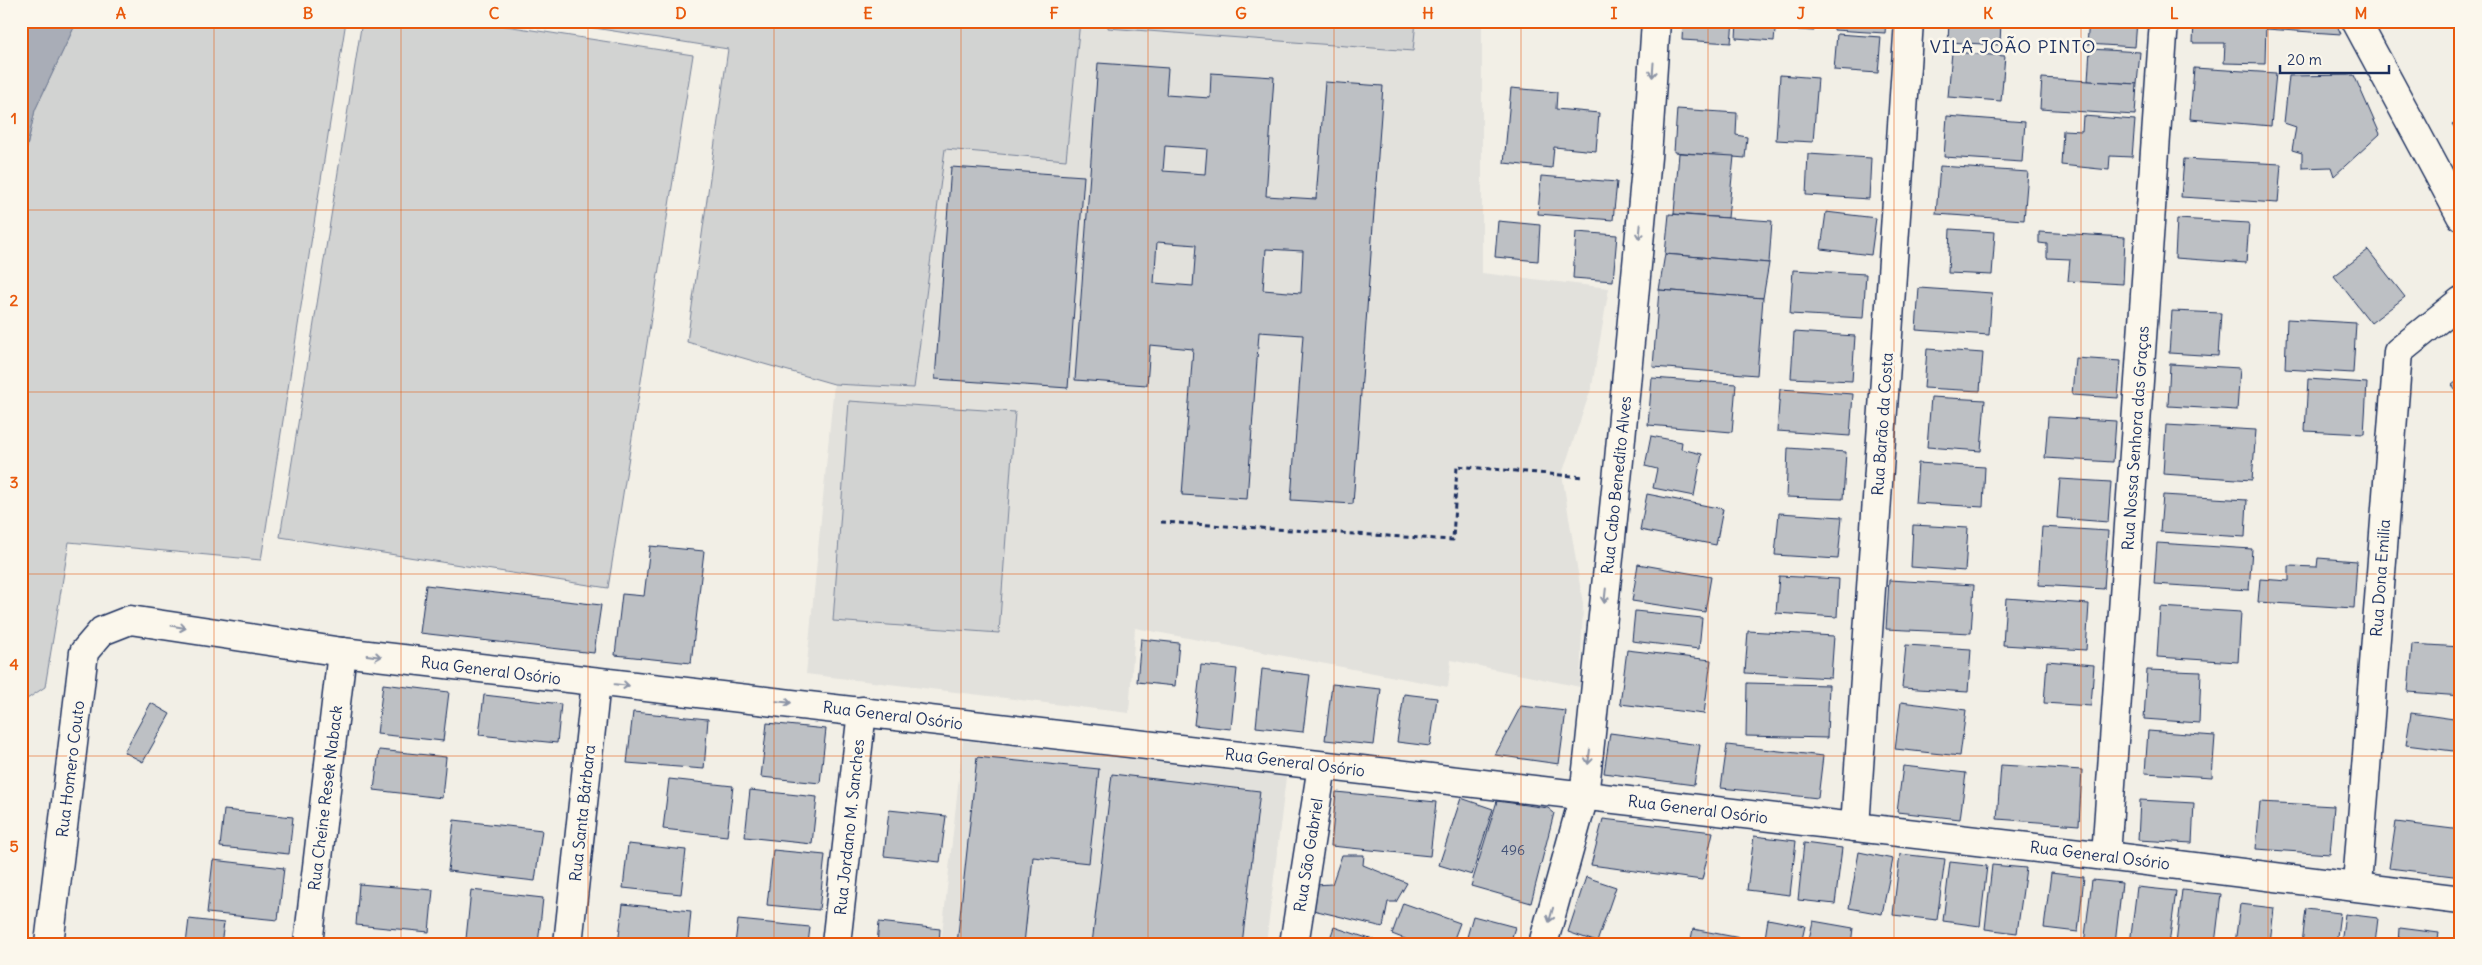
<svg xmlns="http://www.w3.org/2000/svg" width="2482" height="965" font-family="Delius,sans-serif">
<style>
.built{fill:#e2e1dc}
.green{fill:#d2d3d2;stroke:#768198}
.water{fill:#a9adb7;stroke:#707b93}
.building{fill:#bdc0c4;stroke:#1b2f5e;fill-rule:evenodd}
.lines{fill:none;stroke-linecap:round;stroke-linejoin:round}
.minor-casing{stroke:#1b2f5e;stroke-width:31}
.major-casing{stroke:#1b2f5e;stroke-width:31}
.path{stroke:#1b2f5e;stroke-width:3;stroke-dasharray:5 4;stroke-linecap:butt}
.minor{stroke:#fbf7ec;stroke-width:28}
.major{stroke:#fbf7ec;stroke-width:28}
.oneway{stroke:#8b93a5}
.grid{fill:none;stroke:#e8590c;stroke-width:1;stroke-opacity:0.55}
.labels{text-anchor:middle;stroke-width:5;stroke-linejoin:round;paint-order:stroke}
.number-label{font-size:14px;fill:#445378}
.street-label{font-size:16px;fill:#1b2f5e;stroke:#fbf7ec}
.neighbourhood-label{font-size:18px;letter-spacing:1px;fill:#1b2f5e;stroke:#fbf7ec}
.neatline{fill:none;stroke:#e8590c;stroke-width:2}
.grid-label{font-size:16px;text-anchor:middle;font-weight:bold;fill:#e8590c}
</style>
<rect width="100%" height="100%" fill="#f2efe6"/>
<filter id="ink" filterUnits="userSpaceOnUse"><feTurbulence type="fractalNoise" baseFrequency=".02" numOctaves="2"/><feDisplacementMap in="SourceGraphic" scale="10" xChannelSelector="R" yChannelSelector="G"/><feConvolveMatrix kernelMatrix="1 2 1 2 8 2 1 2 1" color-interpolation-filters="sRGB"/></filter>
<g filter="url(#ink)">
<g class="built">
<polygon points="1080,21 1482,21 1482,273 1609,288 1592,386 1562,474 1583,604 1580,687 1451,660 1448,687 1135,628 1129,713 806,674 834,384 914,388 945,149 1065,160"/>
<polygon points="963,740 1286,777 1266,944 941,944"/>
</g>
<g class="green">
<polygon points="77,21 346,21 261,560 69,542 45,687 21,703 21,174 35,110"/>
<polygon points="362,21 474,21 693,55 608,588 280,537"/>
<polygon points="550,21 1080,21 1066,160 945,149 914,388 834,384 687,342 728,49"/>
<polygon points="1108,21 1416,21 1413,51 1108,28"/>
<polygon points="849,401 1015,412 999,633 833,621"/>
</g>
<polygon class="water" points="21,21 77,21 35,110 21,174"/>
<g class="building">
<polygon points="1683,21 1733,21 1731,43 1682,40"/>
<polygon points="1737,21 1776,21 1774,41 1736,38"/>
<polygon points="1782,21 1814,21 1814,31 1782,29"/>
<polygon points="1834,21 1886,21 1885,33 1834,30"/>
<polygon points="1949,21 2001,21 2000,45 1948,42"/>
<polygon points="2089,21 2137,21 2135,47 2087,44"/>
<polygon points="2194,21 2266,21 2265,64 2224,63 2225,43 2193,43"/>
<polygon points="2266,21 2335,21 2341,34 2266,29"/>
<polygon points="1837,34 1881,37 1878,73 1834,70"/>
<polygon points="2090,49 2140,52 2137,84 2088,81"/>
<polygon points="1952,52 2005,56 2001,101 1948,97"/>
<path d="M1098 63 1168 68 1166 95 1210 98 1211 73 1274 77 1266 196 1316 199 1325 82 1383 86 1353 504 1291 500 1303 335 1259 332 1247 499 1182 495 1193 349 1150 345 1147 385 1075 380ZM1165 146 1207 149 1205 174 1163 171ZM1157 242 1196 245 1193 286 1154 283ZM1266 249 1303 251 1301 293 1263 290Z"/>
<polygon points="2194,68 2276,73 2271,126 2190,119"/>
<polygon points="1780,75 1818,78 1813,142 1776,140"/>
<polygon points="2354,75 2380,134 2334,176 2331,167 2302,168 2302,153 2292,150 2296,127 2284,123 2289,76"/>
<polygon points="2042,78 2137,84 2135,115 2040,109"/>
<polygon points="1511,88 1557,92 1556,109 1599,113 1596,151 1554,147 1552,168 1504,163"/>
<polygon points="1677,109 1737,113 1736,135 1747,137 1745,158 1674,152"/>
<polygon points="1947,116 2025,122 2022,162 1944,157"/>
<polygon points="2083,116 2135,120 2132,157 2110,156 2109,170 2061,165 2063,130 2082,131"/>
<polygon points="2461,118 2461,136 2452,124"/>
<polygon points="1679,153 1734,156 1728,218 1674,214"/>
<polygon points="1808,154 1871,158 1869,199 1806,195"/>
<polygon points="2184,159 2281,164 2278,203 2181,197"/>
<polygon points="1940,166 2028,172 2024,220 1936,214"/>
<polygon points="951,167 1084,176 1068,388 935,379"/>
<polygon points="1541,176 1617,182 1613,220 1538,214"/>
<polygon points="1826,212 1876,218 1871,255 1821,249"/>
<polygon points="1669,214 1772,221 1769,263 1665,254"/>
<polygon points="2177,219 2249,223 2246,263 2175,258"/>
<polygon points="1498,221 1540,225 1538,261 1495,257"/>
<polygon points="1950,229 1995,232 1992,275 1948,273"/>
<polygon points="1576,232 1617,235 1613,281 1573,278"/>
<polygon points="2039,232 2125,237 2123,284 2068,281 2070,259 2047,258 2047,244 2039,243"/>
<polygon points="2368,250 2405,297 2371,323 2334,276"/>
<polygon points="1665,254 1769,263 1763,298 1659,290"/>
<polygon points="1793,270 1866,274 1863,318 1790,314"/>
<polygon points="1919,288 1992,293 1989,335 1916,330"/>
<polygon points="1659,290 1763,298 1757,375 1653,367"/>
<polygon points="2172,311 2221,313 2218,356 2169,353"/>
<polygon points="2287,319 2356,323 2353,373 2285,369"/>
<polygon points="1794,332 1855,336 1852,381 1791,378"/>
<polygon points="1927,349 1983,353 1980,391 1924,388"/>
<polygon points="2075,358 2121,361 2118,398 2072,395"/>
<polygon points="2170,364 2240,368 2237,410 2168,406"/>
<polygon points="1652,378 1736,384 1732,432 1648,425"/>
<polygon points="2461,378 2461,396 2452,385"/>
<polygon points="2308,379 2367,383 2364,434 2305,431"/>
<polygon points="1780,389 1853,394 1850,436 1777,431"/>
<polygon points="1931,397 1985,400 1981,451 1927,447"/>
<polygon points="2048,417 2116,421 2113,462 2045,458"/>
<polygon points="2166,425 2256,430 2252,480 2163,474"/>
<polygon points="1651,436 1682,442 1681,449 1702,454 1694,496 1653,488 1657,469 1645,466"/>
<polygon points="1788,448 1846,452 1843,499 1786,497"/>
<polygon points="1918,463 1985,467 1983,507 1915,503"/>
<polygon points="2060,479 2111,482 2108,522 2057,518"/>
<polygon points="1647,494 1723,509 1716,545 1640,530"/>
<polygon points="2163,495 2247,500 2245,537 2160,532"/>
<polygon points="1779,513 1842,517 1838,559 1775,555"/>
<polygon points="1913,525 1968,528 1965,571 1911,567"/>
<polygon points="2042,527 2108,531 2104,589 2038,585"/>
<polygon points="2157,543 2252,549 2249,590 2154,584"/>
<polygon points="650,546 704,551 691,663 615,655 622,594 644,596"/>
<polygon points="2318,558 2357,561 2354,608 2258,602 2260,579 2289,581 2289,566 2317,567"/>
<polygon points="1638,564 1711,577 1705,612 1632,601"/>
<polygon points="1779,576 1839,579 1837,617 1776,613"/>
<polygon points="1889,580 1974,585 1971,633 1886,629"/>
<polygon points="426,585 601,605 594,653 420,633"/>
<polygon points="2006,598 2089,604 2086,650 2003,645"/>
<polygon points="2160,607 2241,612 2238,662 2157,657"/>
<polygon points="1635,611 1702,618 1699,649 1632,641"/>
<polygon points="1748,631 1834,636 1831,678 1745,673"/>
<polygon points="1141,639 1179,643 1175,686 1137,682"/>
<polygon points="2412,644 2461,647 2461,696 2408,692"/>
<polygon points="1906,645 1971,649 1968,692 1902,688"/>
<polygon points="1627,650 1711,660 1704,714 1620,704"/>
<polygon points="2047,661 2094,665 2091,706 2044,703"/>
<polygon points="1201,665 1237,669 1231,729 1194,725"/>
<polygon points="1262,669 1310,675 1303,732 1256,727"/>
<polygon points="2147,670 2201,672 2199,723 2144,719"/>
<polygon points="1747,683 1829,685 1827,738 1746,736"/>
<polygon points="383,684 449,692 443,741 377,734"/>
<polygon points="1332,684 1381,689 1374,745 1325,740"/>
<polygon points="1404,694 1437,698 1430,746 1397,742"/>
<polygon points="484,695 561,704 557,743 479,735"/>
<polygon points="1901,702 1966,710 1960,756 1895,749"/>
<polygon points="151,703 170,714 143,762 124,752"/>
<polygon points="1521,706 1566,711 1559,764 1495,755"/>
<polygon points="633,712 708,719 704,769 627,763"/>
<polygon points="2411,713 2461,720 2461,752 2406,745"/>
<polygon points="767,723 826,729 820,783 761,777"/>
<polygon points="2148,731 2215,736 2212,777 2145,773"/>
<polygon points="1610,733 1700,745 1694,785 1604,773"/>
<polygon points="1727,745 1823,756 1818,798 1721,788"/>
<polygon points="379,750 446,757 442,798 374,790"/>
<polygon points="977,757 1099,769 1089,863 1033,857 1024,944 957,944"/>
<polygon points="2001,765 2082,770 2079,825 1997,819"/>
<polygon points="1903,766 1966,773 1960,819 1897,812"/>
<polygon points="1112,774 1260,791 1242,944 1092,944"/>
<polygon points="669,779 733,786 727,836 663,829"/>
<polygon points="750,790 817,797 812,844 745,837"/>
<polygon points="1336,792 1436,802 1430,856 1331,846"/>
<polygon points="1461,798 1493,809 1472,875 1439,865"/>
<polygon points="2140,800 2194,803 2192,843 2138,840"/>
<polygon points="1497,801 1548,808 1554,813 1531,903 1471,886"/>
<polygon points="2260,802 2334,806 2330,854 2256,849"/>
<polygon points="224,810 293,817 289,854 220,847"/>
<polygon points="889,810 946,816 940,862 884,856"/>
<polygon points="1603,819 1713,832 1702,880 1591,865"/>
<polygon points="454,820 542,830 535,881 448,871"/>
<polygon points="2396,822 2461,830 2461,877 2389,868"/>
<polygon points="1754,836 1796,841 1790,895 1747,890"/>
<polygon points="1804,843 1842,848 1835,904 1798,900"/>
<polygon points="628,844 686,850 681,894 623,888"/>
<polygon points="773,850 825,855 819,910 767,905"/>
<polygon points="1859,852 1893,859 1882,914 1849,908"/>
<polygon points="1900,854 1945,859 1937,920 1893,915"/>
<polygon points="1342,855 1364,855 1363,865 1407,883 1396,902 1388,902 1383,927 1313,910 1315,885 1332,884"/>
<polygon points="213,860 284,868 278,920 207,913"/>
<polygon points="1950,862 1987,866 1980,926 1943,921"/>
<polygon points="1992,865 2026,868 2017,933 1985,929"/>
<polygon points="2051,873 2084,877 2078,932 2044,928"/>
<polygon points="1586,877 1616,887 1597,942 1568,932"/>
<polygon points="2092,880 2122,883 2115,944 2084,944"/>
<polygon points="359,884 433,890 429,932 356,925"/>
<polygon points="2137,887 2176,891 2169,944 2130,944"/>
<polygon points="471,890 543,898 538,944 466,939"/>
<polygon points="2182,890 2221,894 2215,944 2176,944"/>
<polygon points="1403,903 1460,923 1452,944 1418,944 1392,934"/>
<polygon points="623,904 691,911 688,944 618,944"/>
<polygon points="2240,904 2274,908 2270,944 2235,944"/>
<polygon points="2306,909 2340,913 2336,944 2302,944"/>
<polygon points="2345,914 2378,918 2375,944 2341,944"/>
<polygon points="1473,916 1515,927 1510,944 1465,944"/>
<polygon points="189,919 224,923 221,944 186,944"/>
<polygon points="1768,919 1805,926 1801,944 1764,944"/>
<polygon points="738,920 810,927 808,944 735,944"/>
<polygon points="1813,921 1853,928 1851,944 1808,944"/>
<polygon points="879,922 940,929 939,944 877,944"/>
<polygon points="1334,927 1385,944 1328,944"/>
<polygon points="2400,928 2439,933 2437,944 2399,944"/>
<polygon points="1693,929 1756,941 1756,944 1690,944"/>
<polygon points="1861,938 1891,944 1860,944"/>
</g>
<g class="lines">
<defs>
<g id="minor">
<polyline points="2356,21 2461,216"/>
<polyline points="1855,827 1909,21"/>
<polyline points="2106,856 2164,21"/>
<polyline points="2357,885 2398,352 2461,301"/>
<polyline points="49,944 84,652 102,631 130,620 342,652 2106,856 2461,900"/>
<polyline points="308,944 342,652"/>
<polyline points="568,944 596,682"/>
<polyline points="836,944 862,711"/>
<polyline points="1294,944 1322,766"/>
</g>
<polyline id="major" points="1543,944 1584,796 1590,743 1619,460 1647,157 1656,21"/>
</defs>
<use href="#minor" class="minor-casing"/>
<use href="#major" class="major-casing"/>
<polyline class="path" points="1161,522 1453,540 1457,466 1584,477"/>
<use href="#minor" class="minor"/>
<use href="#major" class="major"/>
</g>
<defs><path id="oneway-shaft" d="M-6 0H5M1.5-3L5.5 0L1.5 3" fill="none" stroke-width="1.6" stroke-linecap="round" stroke-linejoin="round" transform="scale(1.25)"/></defs>
<g class="oneway">
<use href="#oneway-shaft" transform="translate(1653 70) rotate(94)"/>
<use href="#oneway-shaft" transform="translate(1640 232) rotate(95)"/>
<use href="#oneway-shaft" transform="translate(1605 596) rotate(96)"/>
<use href="#oneway-shaft" transform="translate(179 627) rotate(9)"/>
<use href="#oneway-shaft" transform="translate(374 656) rotate(7)"/>
<use href="#oneway-shaft" transform="translate(622 685) rotate(6)"/>
<use href="#oneway-shaft" transform="translate(784 702) rotate(6)"/>
<use href="#oneway-shaft" transform="translate(1589 757) rotate(97)"/>
<use href="#oneway-shaft" transform="translate(1551 915) rotate(106)"/>
</g>
</g>
<path class="grid" d="M214 21V944M401 21V944M588 21V944M774 21V944M961 21V944M1148 21V944M1334 21V944M1521 21V944M1708 21V944M1894 21V944M2081 21V944M2268 21V944M21 210H2461M21 392H2461M21 574H2461M21 756H2461"/>
<g class="labels">
<g class="number-label">
<text x="1513" y="855">496</text>
</g>
<g class="street-label">
<text transform="translate(1882 424) rotate(-86)" y="6">Rua Barão da Costa</text>
<text transform="translate(2135 438) rotate(-86)" y="6">Rua Nossa Senhora das Graças</text>
<text transform="translate(1616 485) rotate(-84)" y="6">Rua Cabo Benedito Alves</text>
<text transform="translate(2380 578) rotate(-86)" y="6">Rua Dona Emilia</text>
<text transform="translate(491 670) rotate(7)" y="6">Rua General Osório</text>
<text transform="translate(893 715) rotate(7)" y="6">Rua General Osório</text>
<text transform="translate(1295 762) rotate(7)" y="6">Rua General Osório</text>
<text transform="translate(70 769) rotate(-83)" y="6">Rua Homero Couto</text>
<text transform="translate(325 798) rotate(-83)" y="6">Rua Cheine Resek Naback</text>
<text transform="translate(1698 809) rotate(7)" y="6">Rua General Osório</text>
<text transform="translate(582 813) rotate(-84)" y="6">Rua Santa Bárbara</text>
<text transform="translate(849 827) rotate(-84)" y="6">Rua Jordano M. Sanches</text>
<text transform="translate(1308 855) rotate(-81)" y="6">Rua São Gabriel</text>
<text transform="translate(2100 855) rotate(7)" y="6">Rua General Osório</text>
</g>
<g class="neighbourhood-label">
<text x="2013" y="53">VILA JOÃO PINTO</text>
</g>
</g>
<rect width="2482" height="965" fill="none" stroke="#fbf7ec" stroke-width="55"/>
<path d="M2280 65v8h109v-8" fill="none" stroke="#1b2f5e" stroke-width="2.5"/>
<text x="2287" y="65" font-size="15" fill="#1b2f5e" stroke="#fbf7ec" stroke-width="4" paint-order="stroke">20 m</text>
<rect x="28" y="28" width="2426" height="910" class="neatline"/>
<g class="grid-label">
<text x="121" y="19">A</text>
<text x="308" y="19">B</text>
<text x="494" y="19">C</text>
<text x="681" y="19">D</text>
<text x="868" y="19">E</text>
<text x="1054" y="19">F</text>
<text x="1241" y="19">G</text>
<text x="1428" y="19">H</text>
<text x="1614" y="19">I</text>
<text x="1801" y="19">J</text>
<text x="1988" y="19">K</text>
<text x="2174" y="19">L</text>
<text x="2361" y="19">M</text>
<text x="14" y="124">1</text>
<text x="14" y="306">2</text>
<text x="14" y="488">3</text>
<text x="14" y="670">4</text>
<text x="14" y="852">5</text>
</g>
</svg>
